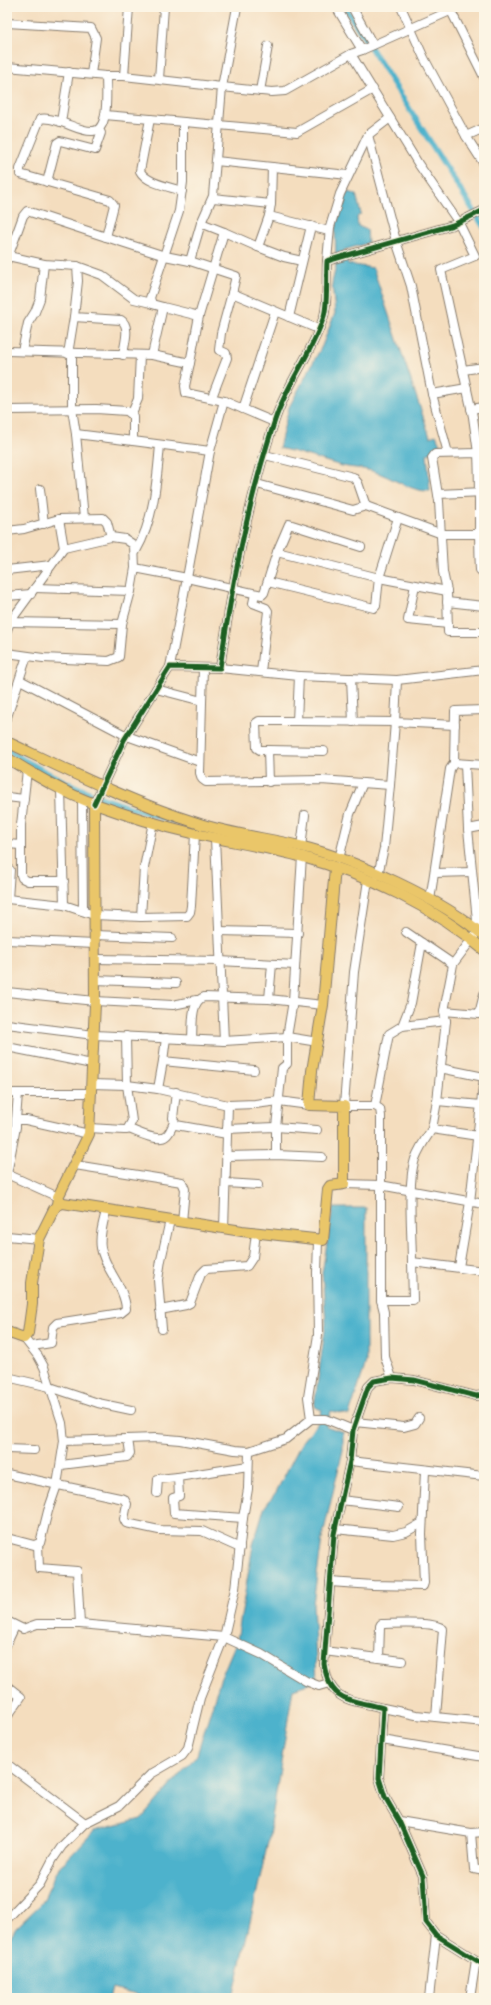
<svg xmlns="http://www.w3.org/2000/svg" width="491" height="2005" font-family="Cardo,serif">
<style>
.water{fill:#4db2cc;stroke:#346774}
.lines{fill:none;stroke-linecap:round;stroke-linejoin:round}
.canal{stroke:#4db2cc;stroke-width:6}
.minor-casing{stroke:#887c6d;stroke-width:10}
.major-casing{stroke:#887c6d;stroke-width:12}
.minor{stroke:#fff;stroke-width:8}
.major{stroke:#eac669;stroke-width:10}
.cycleway-casing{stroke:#fcf5e5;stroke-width:8}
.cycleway{stroke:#1b5e20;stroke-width:5}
</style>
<rect width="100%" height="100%" fill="#fcf5e5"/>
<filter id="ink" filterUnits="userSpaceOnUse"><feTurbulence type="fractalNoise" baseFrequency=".025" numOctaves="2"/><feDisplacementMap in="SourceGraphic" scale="8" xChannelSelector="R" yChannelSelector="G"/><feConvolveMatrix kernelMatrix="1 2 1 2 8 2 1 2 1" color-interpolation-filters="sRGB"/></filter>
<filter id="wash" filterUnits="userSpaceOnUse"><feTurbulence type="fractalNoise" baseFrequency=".012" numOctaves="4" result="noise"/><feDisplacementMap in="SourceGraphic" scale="16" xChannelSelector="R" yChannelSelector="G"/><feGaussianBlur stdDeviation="0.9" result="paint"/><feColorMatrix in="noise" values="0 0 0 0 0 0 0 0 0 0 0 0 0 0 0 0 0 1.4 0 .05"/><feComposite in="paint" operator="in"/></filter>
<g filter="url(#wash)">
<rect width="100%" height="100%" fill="#f4ddbe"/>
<g class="water">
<path d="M347 192 356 194 361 214 357 217 358 226 367 230 368 243 344 250 348 264 373 268 430 437 436 435 442 449 427 454 430 491C410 492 391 476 372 471 362 468 352 468 342 466 320 460 302 453 279 448L289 407 322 346 335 313 332 283 336 266 335 229Z"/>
<polygon points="333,1208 366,1208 366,1363 349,1415 331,1411 326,1426 343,1432 343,1450 322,1539 313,1604 317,1681 293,1689 268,1842 233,1998 149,1998 112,1989 109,1998 7,1998 7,1943 16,1928 42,1903 58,1869 94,1831 141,1819 197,1755 220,1680 237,1640 253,1545 264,1508 276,1492 303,1440 317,1424 322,1410 314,1407 326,1323 322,1273"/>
</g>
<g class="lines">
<g class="canal">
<polyline points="345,7 484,227"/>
<path d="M7 750C22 759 37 768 53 776 97 799 147 814 195 827"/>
<polyline points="435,908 460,924 484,943"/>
</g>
</g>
</g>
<g filter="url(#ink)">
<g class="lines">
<defs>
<g id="minor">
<polyline points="237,7 222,87 272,92 285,91 351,54"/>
<polyline points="336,7 362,50 351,54 419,165 459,223 475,256 441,270 473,417 478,453 484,453"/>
<polyline points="352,7 373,45"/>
<polyline points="401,7 424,58 466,136"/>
<polyline points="449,7 484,77"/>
<polyline points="7,23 91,28 96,38 91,74"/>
<polyline points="362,50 459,7"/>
<path d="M7 67 106 76C106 88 110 131 93 131 83 132 71 125 61 122 54 120 47 117 40 119L20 169V174L110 200 114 205 106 237 27 211 23 216 7 260"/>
<polyline points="106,76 124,76 129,7"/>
<polyline points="124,76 222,87 213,196 201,223 190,261 236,276 232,293 318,329"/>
<polyline points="159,79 164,7"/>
<polyline points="260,91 268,46"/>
<polyline points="105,115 297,132 373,89"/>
<path d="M150 119 140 171C146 183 170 187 182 191"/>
<polyline points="61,122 69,72"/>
<polyline points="484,128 466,136 484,164"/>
<polyline points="368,135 396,241 411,286 432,394 448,453"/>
<polyline points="216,161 348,175"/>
<polyline points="47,182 57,143 60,141 95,150 101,133 99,130"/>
<polyline points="213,198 271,204 269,216 329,231"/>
<polyline points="271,204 272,167"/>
<polyline points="201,223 224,232"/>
<polyline points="106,237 165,256 190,261"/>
<polyline points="258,247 284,257 302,261"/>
<path d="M8 256 44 264 77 266 78 281 74 317 121 320C131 326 124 345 123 355"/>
<polyline points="327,261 330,227 340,194 368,135 390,118"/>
<polyline points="77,266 102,275 134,299 151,303"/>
<polyline points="163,307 199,316"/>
<polyline points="289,317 311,226"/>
<polyline points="7,351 152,355 163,307 152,304 150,298 179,211 183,182 183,122"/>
<polyline points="22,351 28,323 35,312 40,299 44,264"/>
<polyline points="68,354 74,317"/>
<polyline points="72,354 72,409 76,434 84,518"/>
<polyline points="152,355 190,363 199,316 224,232 258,247 269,216"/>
<polyline points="190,363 185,386 186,393 224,401"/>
<polyline points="463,370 484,367"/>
<polyline points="432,394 467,388"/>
<polyline points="212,397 227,358 226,353 219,350 221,333 232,293"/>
<polyline points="243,409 224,401 210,451 187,578 262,595 264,593 277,552 289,524 361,547"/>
<polyline points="471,409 484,407"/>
<polyline points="7,410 96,409 127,411 133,416 133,441 210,451"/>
<polyline points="132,413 138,399 140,355"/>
<polyline points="274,422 243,409 275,312"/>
<polyline points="76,434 133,441"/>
<polyline points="265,455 353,477 358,483 366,506"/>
<polyline points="257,484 353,510 366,506 442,534 483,534"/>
<polyline points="40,489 44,524"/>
<polyline points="438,494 484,492"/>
<polyline points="59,519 64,548 10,622 122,624"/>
<polyline points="7,531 24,529 59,519 103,518 107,522 111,537 125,539 134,545 135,568 187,578 170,667"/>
<polyline points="64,548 111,537"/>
<path d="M136 551C154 520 157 480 160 445"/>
<polyline points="277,552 379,578 447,591"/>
<polyline points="7,570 51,565"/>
<path d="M484 573 480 570C478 531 480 492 478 453L435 454 432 458 439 501 443 572 447 591 448 632H484"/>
<polyline points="268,582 374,608 376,606 379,578 398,518"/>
<polyline points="415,585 408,620 448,624"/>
<polyline points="35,588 131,591"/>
<polyline points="255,594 253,603 266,608 268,611 261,672"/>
<polyline points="7,596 31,594"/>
<polyline points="447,602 484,606"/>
<polyline points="7,630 10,622"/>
<polyline points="7,653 43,658 109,661 119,657 122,624 131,591 135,568"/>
<polyline points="203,668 200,773 202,779 206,782 321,780 390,785 395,722 297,721 299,676 220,668"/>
<polyline points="299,676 397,680 484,670"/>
<polyline points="351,678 353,722"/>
<polyline points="20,680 127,736 200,762"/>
<polyline points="397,680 395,722 455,725"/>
<polyline points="156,689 202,701"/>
<polyline points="7,717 27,656"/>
<polyline points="268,750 324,751"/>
<polyline points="454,763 455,711 484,710"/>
<polyline points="465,764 468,829"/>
<polyline points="27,770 21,825 21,875 22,878 28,881 64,881"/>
<polyline points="269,782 268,750 260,750 257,748 256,723 259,721 297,721"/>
<polyline points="7,797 24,799"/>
<polyline points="82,799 83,911"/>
<path d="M94 804 124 740 170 667 220 668C232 584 248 500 275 420 287 383 313 352 324 316 328 303 326 276 327 261L453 225 484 210"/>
<polyline points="215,838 224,1041"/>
<polyline points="7,844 21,845"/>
<polyline points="301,847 305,815"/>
<polyline points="339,859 350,814 363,783"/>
<polyline points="435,873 472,872"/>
<polyline points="378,875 384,848 390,785"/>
<polyline points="368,880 354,972 344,1106 375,1106 380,1109 381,1116 381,1300 384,1312 385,1357 392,1378"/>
<polyline points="7,899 64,905 61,789"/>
<polyline points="8,899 10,870"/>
<polyline points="430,900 450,769 454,763 484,765"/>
<polyline points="64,905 94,915 141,917 187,916 190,912 191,906 195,834"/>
<polyline points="141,917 144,868 153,822"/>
<polyline points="219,931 298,933"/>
<polyline points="406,932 453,964"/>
<polyline points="95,935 172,938"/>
<polyline points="7,940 95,944"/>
<polyline points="95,959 220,961 295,965"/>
<polyline points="95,980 176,983"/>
<polyline points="7,992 95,1001 173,1005 197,1000"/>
<polyline points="269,999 272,964"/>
<polyline points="444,1011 479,1014 484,994"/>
<polyline points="7,1024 94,1035 224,1041 287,1037 318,1042"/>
<polyline points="402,1026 411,1003 422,943"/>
<polyline points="166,1038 163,1061 254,1070"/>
<path d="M192 1039C193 1027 190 1001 204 997L269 999 323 1005"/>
<polyline points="7,1047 92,1064"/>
<polyline points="440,1068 484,1077"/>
<polyline points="91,1084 127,1085 158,1089 228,1105 255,1104 279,1101 309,1105"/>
<polyline points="158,1089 163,1061"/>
<polyline points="176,1092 173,1118 176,1125 227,1134"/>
<polyline points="7,1093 18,1093 16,1120"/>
<polyline points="18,1093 91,1093"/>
<polyline points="437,1101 481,1105"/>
<polyline points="375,1106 389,1034 402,1026 446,1021"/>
<polyline points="89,1128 124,1130 127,1130 132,1121 127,1085 126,1036"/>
<path d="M129 1129C138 1132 158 1143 166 1136 170 1133 172 1127 174 1122"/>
<polyline points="227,1129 276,1127 317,1130"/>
<polyline points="432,1129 437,1101 446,1021 444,1011 452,970 453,964 478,931 468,829 484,826"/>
<polyline points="276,1155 276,1127 282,1068 287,1064 287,1037 293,1001 302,856"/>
<polyline points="226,1156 276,1155 322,1157"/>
<polyline points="75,1165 182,1182 185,1189 182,1222"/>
<polyline points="7,1174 16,1127 16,1120 26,1120 89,1134"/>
<polyline points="7,1174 58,1197"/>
<polyline points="226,1183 258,1185"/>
<polyline points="344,1184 380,1185 484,1204"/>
<polyline points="224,1228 228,1105"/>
<polyline points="7,1236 39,1239"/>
<path d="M412 1262C412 1235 407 1183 415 1159 419 1148 426 1138 432 1129L478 1136"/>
<polyline points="459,1267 470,1202 484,1077"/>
<polyline points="381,1300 413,1300 412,1262 484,1271"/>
<polyline points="160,1310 186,1305 190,1303 201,1274 206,1269 247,1266 253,1257 256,1233"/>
<polyline points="162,1329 158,1280 161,1260 170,1220"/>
<path d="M32 1346 51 1343 53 1327 57 1323 121 1313 126 1309C125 1287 105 1270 101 1248 99 1236 103 1223 106 1211"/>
<polyline points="7,1377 50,1387 98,1403 131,1410"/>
<path d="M484 1395 476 1396 414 1380 392 1378 374 1381 368 1387 353 1430 350 1461 334 1534 324 1664C330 1703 350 1699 383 1708L379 1778 385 1797 399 1821 423 1876 426 1922 436 1935 484 1965"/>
<polyline points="311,1419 308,1397 318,1335 317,1273 318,1240"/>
<polyline points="355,1422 404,1427 415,1424 419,1418"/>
<polyline points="64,1441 156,1438 180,1440 235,1450 249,1451 286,1439 311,1419 326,1419 353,1430"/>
<polyline points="7,1449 34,1450"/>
<polyline points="350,1461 484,1476"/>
<polyline points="61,1465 127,1457 130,1453 128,1439"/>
<polyline points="248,1466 178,1477 179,1496 173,1498 174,1513 243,1518 248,1489 249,1451"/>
<polyline points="7,1474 124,1499 127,1504 124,1519 126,1523 159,1530 202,1531 240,1548"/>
<polyline points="157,1493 158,1479 178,1477"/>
<polyline points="341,1500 399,1507"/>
<polyline points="243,1518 235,1589 224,1637 261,1654 306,1681 319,1686 329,1683"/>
<polyline points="335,1529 393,1535 406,1532 422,1523"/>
<polyline points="7,1538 34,1545 40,1543 48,1511 57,1485 64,1441 62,1423 44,1367 38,1356 24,1338"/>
<polyline points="38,1544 39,1568 77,1571 80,1624"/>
<polyline points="330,1582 373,1585 423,1586 424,1583 422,1534 425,1471"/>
<polyline points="7,1621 23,1629 37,1624 80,1624 224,1637 200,1698 188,1748 182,1756 151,1774 119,1806 85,1823 7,1764"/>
<polyline points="7,1643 15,1626"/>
<polyline points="324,1651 402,1661"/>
<path d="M379 1658 380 1626 381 1624C395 1624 434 1621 443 1629L436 1717"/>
<polyline points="7,1686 21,1697 7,1717"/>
<polyline points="383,1708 416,1715 484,1722"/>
<polyline points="382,1740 484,1757"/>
<polyline points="399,1821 471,1833 484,1832"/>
<polyline points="471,1833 474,1869 484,1871"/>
<polyline points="7,1919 40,1884 53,1859 62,1846 85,1823"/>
<polyline points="429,1998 436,1935"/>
<polyline points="470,1998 476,1960"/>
</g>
<g id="major">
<path d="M7 742C69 771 131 802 197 823 230 834 266 838 300 846 353 859 444 900 484 936"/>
<path d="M7 758C35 775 64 793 95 804 128 816 162 826 196 834 232 842 268 847 303 857 367 875 433 906 484 950"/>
<polyline points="57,1205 58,1197 89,1134 95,1004 94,804"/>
<polyline points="7,1332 24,1338 28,1333 32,1304 32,1283 39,1239 54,1209 57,1205 63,1203 242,1231 323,1240 328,1189 330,1186 344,1184 344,1106 309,1105 312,1071 323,1005 335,868"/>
</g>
</defs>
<use href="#minor" class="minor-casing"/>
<use href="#major" class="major-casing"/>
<use href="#minor" class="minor"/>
<use href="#major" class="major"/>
<defs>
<g id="cycleway">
<path d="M94 804 124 740 170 667 220 668C232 584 248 500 275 420 287 383 313 352 324 316 328 303 326 276 327 261L453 225 484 210"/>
<path d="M484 1395 476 1396 414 1380 392 1378 374 1381 368 1387 353 1430 350 1461 334 1534 324 1664C330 1703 350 1699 383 1708L379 1778 385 1797 399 1821 423 1876 426 1922 436 1935 484 1965"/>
</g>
</defs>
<use href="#cycleway" class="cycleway-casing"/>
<use href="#cycleway" class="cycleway"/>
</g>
</g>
<rect width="491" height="2005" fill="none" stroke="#fcf5e5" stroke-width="24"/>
</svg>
